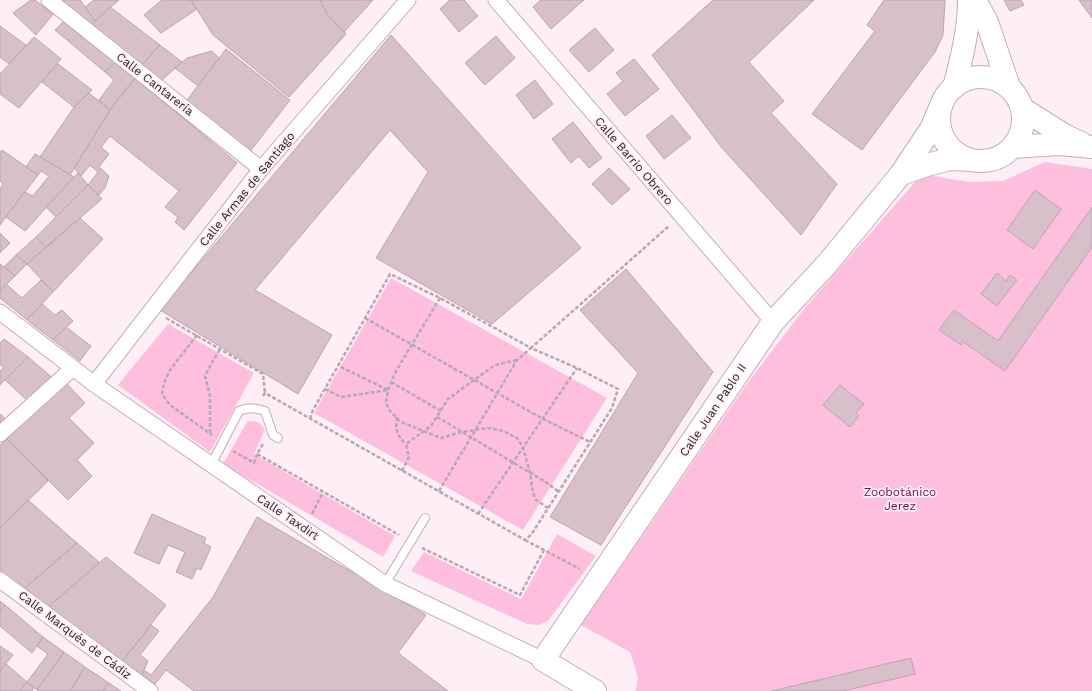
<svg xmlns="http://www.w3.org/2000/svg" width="1092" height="691" font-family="'Work Sans',sans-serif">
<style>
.green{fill:#febfdf}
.building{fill:#d8c0cb;stroke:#bca4b0}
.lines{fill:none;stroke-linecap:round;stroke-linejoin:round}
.lane-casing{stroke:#c4acb8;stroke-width:10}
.street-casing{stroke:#c4acb8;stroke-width:17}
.secondary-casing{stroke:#c4acb8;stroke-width:24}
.path{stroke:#b7a9b0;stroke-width:2.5;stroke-dasharray:4 2;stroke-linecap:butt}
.lane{stroke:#fff;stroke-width:8}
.street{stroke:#fff;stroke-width:15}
.secondary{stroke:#fff;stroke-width:22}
.labels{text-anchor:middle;stroke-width:3.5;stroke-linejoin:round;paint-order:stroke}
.street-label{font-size:12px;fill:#241c20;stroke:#feeef6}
.park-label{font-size:12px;fill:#690c48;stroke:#feeef6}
</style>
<rect width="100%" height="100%" fill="#feeef6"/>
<g class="green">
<polygon points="1045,162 1092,169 1092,691 636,691 638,677 630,652 581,625 746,385 804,309 922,174 969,182 1003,181"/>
<polygon points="391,278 607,398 523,530 314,413"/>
<polygon points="168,324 254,373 210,452 118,385"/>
<polygon points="254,421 260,423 265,430 254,454 395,536 383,557 223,464 247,422"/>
<polygon points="557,534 596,556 548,621 538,625 527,624 411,571 424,552 521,599"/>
</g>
<g class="building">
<polygon points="31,0 35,0 53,14 36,35 13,13"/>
<polygon points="53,0 80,0 95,21 88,28"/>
<polygon points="94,0 119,0 95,21 85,7"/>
<polygon points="162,0 191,0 197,9 161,33 144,15"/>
<polygon points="191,0 320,0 327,14 346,34 289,97 213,35"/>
<polygon points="320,0 373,0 344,32 327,14"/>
<polygon points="450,0 464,0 478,16 459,32 440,9"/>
<polygon points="541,0 584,0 551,29 533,7"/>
<polygon points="713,0 814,0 749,62 784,101 771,113 837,184 801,235 722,148 652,55"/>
<polygon points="884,0 945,0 943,35 935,52 862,150 812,114 875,31 867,25"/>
<polygon points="1004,0 1021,0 1024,5 1010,11"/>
<polygon points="1079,0 1092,0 1092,18"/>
<polygon points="110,7 160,45 141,66 92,24"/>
<polygon points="65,20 115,62 105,72 55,30"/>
<polygon points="0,26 26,45 9,64 0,57"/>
<polygon points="595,28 614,50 589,72 569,50"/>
<polygon points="391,35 581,248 492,324 376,258 428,172 390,130 255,290 332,335 298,394 160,310"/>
<polygon points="496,36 515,58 485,85 465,63"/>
<polygon points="34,37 61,59 19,108 0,94 0,74"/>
<polygon points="160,45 182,62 161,81 141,66"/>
<polygon points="226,49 290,100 248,154 184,104"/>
<polygon points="212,51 219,58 198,86 175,68 187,58"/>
<polygon points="634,59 659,89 625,116 607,94 623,81 616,73"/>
<polygon points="115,62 135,78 110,110 99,100 114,80 105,72"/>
<polygon points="58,64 92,90 74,107 42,82"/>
<polygon points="135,78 237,163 184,230 175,222 178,217 165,207 179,191 110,136 101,147 109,154 99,167 109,176 105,188 99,195 88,185 98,172 90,165 81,176 74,168 110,110"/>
<polygon points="535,80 553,104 534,119 516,95"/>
<polygon points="89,93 110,110 70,175 40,157 74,107"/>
<polygon points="672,115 691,138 664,159 646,136"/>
<polygon points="573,122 602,158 589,168 579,156 571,163 552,139"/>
<polygon points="2,150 38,175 0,225 0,189 3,184 0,181 0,152"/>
<polygon points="35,154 74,177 25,231 6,217 25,192 33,196 49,176 41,171 38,175 26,167"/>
<polygon points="609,168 630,189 612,205 592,184"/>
<polygon points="78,173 88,185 56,217 46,207"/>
<polygon points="88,185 102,199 46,247 36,237"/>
<polygon points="1035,190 1061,209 1033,249 1007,230"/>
<polygon points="1092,207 1092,247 1005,371 962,341 961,345 939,330 954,310 998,341"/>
<polygon points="80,218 103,239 53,292 27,264"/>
<polygon points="0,233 10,243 0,253"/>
<polygon points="36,237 46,247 27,264 16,255"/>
<polygon points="16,255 27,264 15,276 4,267"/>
<polygon points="0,264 15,276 0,291"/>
<polygon points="626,269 713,372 601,545 550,517 638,373 580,310"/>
<polygon points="997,273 1006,281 1010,275 1017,280 997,306 981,294"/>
<polygon points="41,280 53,292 27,320 0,298 0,291 6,284 22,298"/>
<polygon points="42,304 55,315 62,310 73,321 53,340 27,320"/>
<polygon points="66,327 91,346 80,361 53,340"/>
<polygon points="4,339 28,357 0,385 0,371 4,368 0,364 0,343"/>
<polygon points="28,357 55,380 30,403 5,380"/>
<polygon points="65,382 85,403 69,418 94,443 77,460 92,476 68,500 7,439"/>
<polygon points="840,385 864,404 856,413 859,416 850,427 823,405"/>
<polygon points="0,414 8,421 0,428"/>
<polygon points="7,439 48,481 0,528 0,445"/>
<polygon points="28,500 77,543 24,589 0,573 0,528"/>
<polygon points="152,514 206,538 204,543 211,547 201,570 197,568 192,579 176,572 185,552 168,545 159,564 134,553"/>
<polygon points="257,517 426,615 398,653 448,691 194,691 166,670 155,684 142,675 145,671 151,675 213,597"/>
<polygon points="77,543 100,563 47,608 24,589"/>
<polygon points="106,557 166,605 122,662 47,608"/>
<polygon points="0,601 5,605 0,611"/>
<polygon points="5,605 43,637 32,653 0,626 0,611"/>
<polygon points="151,625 159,631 140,655 148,661 142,675 122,662"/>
<polygon points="43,637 64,652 37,690 27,682 48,654 37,646"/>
<polygon points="0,646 13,655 0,671"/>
<polygon points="64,652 85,667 70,691 39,691 37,690"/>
<polygon points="911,658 915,674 843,691 772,691"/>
<polygon points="6,664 27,682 20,691 0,691 0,671"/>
<polygon points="85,667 109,683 103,691 70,691"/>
<polygon points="27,682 34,688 32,691 20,691"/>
<polygon points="109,683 121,691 103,691"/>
</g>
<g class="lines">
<defs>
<g id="lane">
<path d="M211 465 239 411C249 407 255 408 265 411L273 435 278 438"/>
<polyline points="385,584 425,518"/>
</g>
<g id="street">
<polyline points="49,0 261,169"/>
<polyline points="496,0 773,322"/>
<polyline points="0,312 94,384 385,584 543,660"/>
<polyline points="94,384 261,169 408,0"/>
<polyline points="0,434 73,368"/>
<polyline points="0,580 150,691"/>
</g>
<g id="secondary">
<polyline points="975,0 987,22 1009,87"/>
<circle cx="981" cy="119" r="42"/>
<path d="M954 87C962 59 969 29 969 0"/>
<polyline points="1023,109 1064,135 1081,143"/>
<polyline points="1013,147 1060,144 1092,147"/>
<polyline points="901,174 927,165 950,159 971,160"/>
<polyline points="595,691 543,660 773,322 827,264 901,174 931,129 940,108"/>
</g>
</defs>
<use href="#lane" class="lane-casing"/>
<use href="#street" class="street-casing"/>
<use href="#secondary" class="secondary-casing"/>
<g class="path">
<polyline points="440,298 396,371 388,390 386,403 390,411 401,422 441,438 461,432 488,428 503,431 517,438 523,447 530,473 533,493 536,500 548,508"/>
<polyline points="166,318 263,374 265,393"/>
<polyline points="365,318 543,419 590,442"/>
<polyline points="197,335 170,370 164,383 162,394 170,405 212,435"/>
<polyline points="391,382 441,411"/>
<polyline points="325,389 341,397 388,390 339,366"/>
<polyline points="263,396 265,393 525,540 531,535 612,408 618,389 577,368 531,348 669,226"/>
<path d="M397 417C395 429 397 436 406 444"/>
<polyline points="437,417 544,481 559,492"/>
<polyline points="310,419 313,410 390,274 440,298 531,348 517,360 439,491"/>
<polyline points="210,433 210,396 205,376 209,368 220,349"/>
<polyline points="263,444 257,454 399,535"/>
<polyline points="233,451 254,463 257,454"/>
<polyline points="402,471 409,457 406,444 431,426 448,399 495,365 517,360"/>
<polyline points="312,514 323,492"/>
<polyline points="478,514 577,368"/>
<polyline points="525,540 580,569"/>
<polyline points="422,548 520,595 544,550"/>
</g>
<use href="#lane" class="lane"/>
<use href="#street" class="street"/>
<use href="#secondary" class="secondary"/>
</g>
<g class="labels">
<g class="street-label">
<text transform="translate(155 84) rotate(38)" y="4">Calle Cantarería</text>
<text transform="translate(634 161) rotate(49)" y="4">Calle Barrio Obrero</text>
<text transform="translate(247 189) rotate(-51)" y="4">Calle Armas de Santiago</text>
<text transform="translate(713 410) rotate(-56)" y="4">Calle Juan Pablo II</text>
<text transform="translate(288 517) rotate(34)" y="4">Calle Taxdirt</text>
<text transform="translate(75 635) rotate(37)" y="4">Calle Marqués de Cádiz</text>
</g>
<g class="park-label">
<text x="900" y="496">Zoobotánico<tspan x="900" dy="14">Jerez</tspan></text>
</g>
</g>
</svg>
